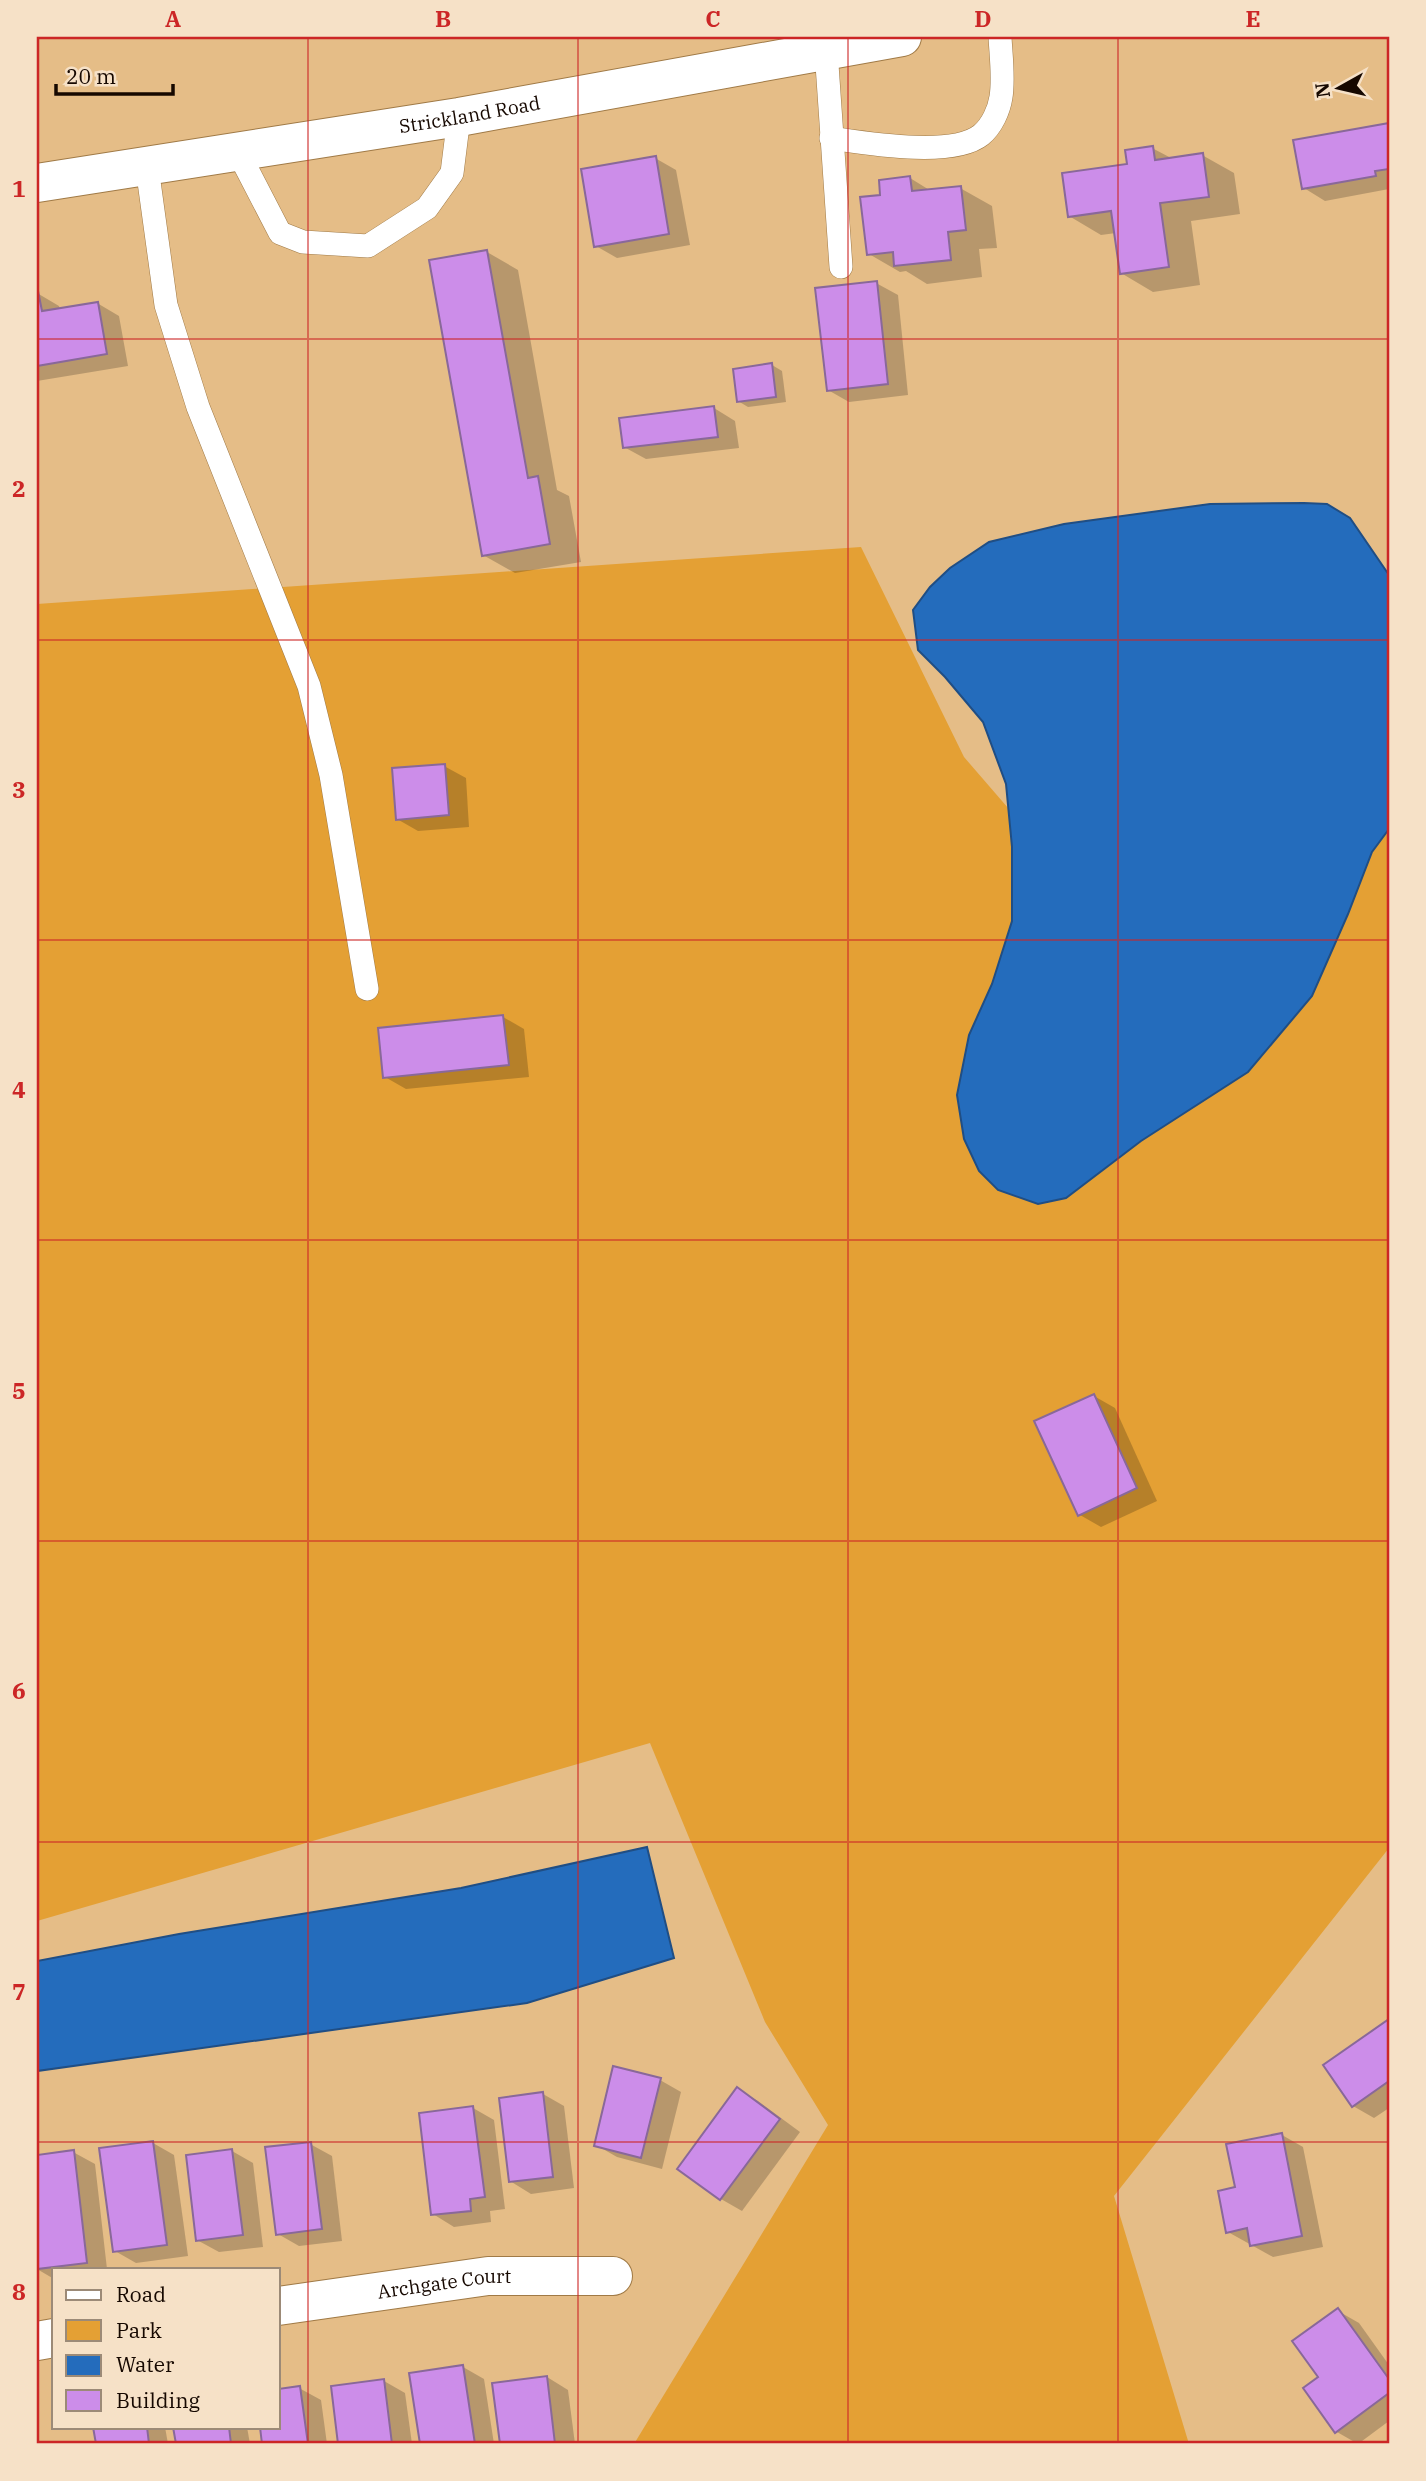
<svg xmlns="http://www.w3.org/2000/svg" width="1426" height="2481" font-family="'IBM Plex Serif',serif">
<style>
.green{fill:#e4a034}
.water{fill:#246cbc;stroke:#204e84;stroke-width:2}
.shadow{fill:#0003}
.building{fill:#cc8de9;stroke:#896899;stroke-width:2}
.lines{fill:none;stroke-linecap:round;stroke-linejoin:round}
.lane-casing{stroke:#a07a46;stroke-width:24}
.street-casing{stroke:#a07a46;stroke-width:40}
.lane{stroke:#fff;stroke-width:23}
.street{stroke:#fff;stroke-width:38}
.grid{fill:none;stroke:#cc2626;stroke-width:2;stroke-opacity:0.55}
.labels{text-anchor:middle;stroke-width:5;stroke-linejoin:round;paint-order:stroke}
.street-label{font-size:19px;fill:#160800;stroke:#f6e1c7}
.neatline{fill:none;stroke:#cc2626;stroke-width:2.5}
.grid-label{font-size:23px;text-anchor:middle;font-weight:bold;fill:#cc2626}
</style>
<rect width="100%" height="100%" fill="#e5bd87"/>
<polygon class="green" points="861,547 964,757 1096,910 1389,823 1389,1848 1114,2196 1189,2444 634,2444 828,2125 765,2022 650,1743 37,1921 37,604"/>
<g class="water">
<polygon points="1304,503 1327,504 1350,518 1389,575 1389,829 1372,852 1348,914 1312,996 1248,1072 1141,1141 1066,1198 1038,1204 998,1190 979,1171 964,1139 957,1095 969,1035 992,984 1012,921 1012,847 1006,784 983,722 945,677 918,650 913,610 930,587 950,568 989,542 1064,524 1210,504"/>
<polygon points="647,1847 674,1958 527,2003 37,2071 37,1961 179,1934 461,1888"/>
</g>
<g class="shadow">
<polygon points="1389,125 1389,189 1325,201 1304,188 1295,142"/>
<polygon points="1152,148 1173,159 1202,155 1234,173 1240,214 1191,221 1200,285 1153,292 1121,273 1116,233 1101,235 1069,216"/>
<polygon points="655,158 676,170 690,245 617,258 596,246"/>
<polygon points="910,178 931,191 960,188 992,206 997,248 979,249 982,277 927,284 906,271 900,272 869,254 882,196"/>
<polygon points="487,252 518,270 557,490 569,496 581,562 515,573 483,555"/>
<polygon points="876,283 898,295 908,395 849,402 828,390"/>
<polygon points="37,293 59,306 60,310 97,303 119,316 128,366 37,381"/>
<polygon points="772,365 782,371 786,402 748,407 738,401"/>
<polygon points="714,408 735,421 739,448 646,459 624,447"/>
<polygon points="444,766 466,778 469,827 418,831 397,819"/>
<polygon points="503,1017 524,1029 529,1077 406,1089 385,1077"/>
<polygon points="1094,1396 1115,1408 1157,1501 1101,1527 1080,1515"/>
<polygon points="1389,2021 1389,2108 1374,2118 1353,2106 1325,2066"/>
<polygon points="660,2080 681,2092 662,2169 617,2157 596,2145"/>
<polygon points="737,2089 758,2101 800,2132 742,2211 721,2199 680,2169"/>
<polygon points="543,2094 564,2106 574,2188 531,2194 510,2181"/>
<polygon points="473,2108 494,2120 505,2209 490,2211 491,2222 454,2227 433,2214"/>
<polygon points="1282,2135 1303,2147 1323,2247 1273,2257 1228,2232 1237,2189"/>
<polygon points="153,2143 174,2155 188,2256 136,2263 115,2251"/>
<polygon points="310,2144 332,2156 342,2241 299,2246 278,2234"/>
<polygon points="232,2151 253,2163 263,2247 219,2252 197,2240"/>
<polygon points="73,2152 95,2164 107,2269 54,2269 54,2279 37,2269 37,2157"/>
<polygon points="1338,2311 1359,2323 1389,2365 1389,2421 1358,2444 1337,2432 1321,2377"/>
<polygon points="463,2367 484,2379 494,2444 422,2444 411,2375"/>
<polygon points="547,2377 568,2390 575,2444 502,2444 494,2384"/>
<polygon points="384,2381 405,2393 412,2444 340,2444 333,2388"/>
<polygon points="299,2388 321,2400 327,2444 264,2444 262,2427 278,2427"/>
<polygon points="95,2427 165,2427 168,2444 97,2444"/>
<polygon points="175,2427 247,2427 250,2444 178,2444"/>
</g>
<g class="building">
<polygon points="1389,123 1389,169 1375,171 1376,176 1302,189 1293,140"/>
<polygon points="1153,146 1155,160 1203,153 1209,197 1160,203 1169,267 1120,274 1111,211 1068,217 1062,173 1127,164 1125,150"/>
<polygon points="656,156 669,234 594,247 581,169"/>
<polygon points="910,176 912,191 961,186 966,230 948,232 951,260 894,266 893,252 867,255 860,197 880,195 879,180"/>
<polygon points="487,250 528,478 538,476 550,544 482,556 429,260"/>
<polygon points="877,281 888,384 827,391 815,288"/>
<polygon points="38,291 42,311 98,302 107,354 37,366"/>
<polygon points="772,363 776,397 737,402 733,369"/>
<polygon points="714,406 718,437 623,448 619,418"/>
<polygon points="445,764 449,815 396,820 392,768"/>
<polygon points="503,1015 509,1065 383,1078 378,1028"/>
<polygon points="1094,1394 1137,1488 1078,1516 1034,1421"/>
<polygon points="1389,2019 1389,2081 1352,2107 1323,2065"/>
<polygon points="613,2066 661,2078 641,2158 594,2146"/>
<polygon points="737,2087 780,2119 720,2200 677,2169"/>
<polygon points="543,2092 553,2177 509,2182 499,2098"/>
<polygon points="473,2106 485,2197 470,2199 471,2211 431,2215 419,2113"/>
<polygon points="1282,2133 1302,2236 1250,2246 1247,2228 1226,2233 1218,2191 1235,2187 1226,2144"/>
<polygon points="153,2141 167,2245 113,2252 99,2148"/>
<polygon points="311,2142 322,2229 276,2235 265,2147"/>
<polygon points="232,2149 243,2235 196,2241 186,2155"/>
<polygon points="74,2150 87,2263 37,2269 37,2155"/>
<polygon points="1338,2308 1389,2379 1389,2393 1335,2433 1303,2388 1318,2377 1292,2341"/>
<polygon points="463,2365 475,2444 420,2444 409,2373"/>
<polygon points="547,2376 555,2444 500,2444 492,2383"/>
<polygon points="384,2379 392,2444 338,2444 331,2386"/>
<polygon points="300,2386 308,2444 262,2444 260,2427 278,2427 278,2389"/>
<polygon points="93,2427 147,2427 149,2444 96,2444"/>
<polygon points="173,2427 229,2427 231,2444 176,2444"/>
</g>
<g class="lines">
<defs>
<g id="lane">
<polyline points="826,50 841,267"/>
<path d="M831 138C866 143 952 158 981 135 992 126 999 110 1001 97 1004 78 1001 56 1000 37"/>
<polyline points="238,152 280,233 303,242 368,246 427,208 452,173 459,117"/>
<polyline points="147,167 166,305 198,407 309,686 331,775 367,989"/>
</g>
<g id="street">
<path id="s1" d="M37 183 459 117 902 37"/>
<path id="s2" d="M278 2306 488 2276H613"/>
<polyline points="37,2341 54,2338"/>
</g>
</defs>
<use href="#lane" class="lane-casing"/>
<use href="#street" class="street-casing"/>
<use href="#lane" class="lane"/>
<use href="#street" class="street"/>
</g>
<path class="grid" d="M308 37V2444M578 37V2444M848 37V2444M1118 37V2444M37 339H1389M37 640H1389M37 940H1389M37 1240H1389M37 1541H1389M37 1842H1389M37 2142H1389"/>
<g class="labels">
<g class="street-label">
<text dy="7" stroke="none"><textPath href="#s1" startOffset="438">Strickland Road</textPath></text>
<text dy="7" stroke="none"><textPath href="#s2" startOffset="168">Archgate Court</textPath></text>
</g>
</g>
<rect width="1426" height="2481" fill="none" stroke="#f6e1c7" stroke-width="77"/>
<rect x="52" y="2268" width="228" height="161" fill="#f6e1c7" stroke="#9c8a77" stroke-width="2"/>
<rect x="66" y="2290" width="35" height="10" fill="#ffffff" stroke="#9c8a77" stroke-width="2"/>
<text x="116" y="2302" font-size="21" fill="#160800">Road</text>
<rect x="66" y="2320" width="35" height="21" fill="#e4a034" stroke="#9c8a77" stroke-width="2"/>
<text x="116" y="2338" font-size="21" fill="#160800">Park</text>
<rect x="66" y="2355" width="35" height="21" fill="#246cbc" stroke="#9c8a77" stroke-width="2"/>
<text x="116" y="2372" font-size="21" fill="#160800">Water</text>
<rect x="66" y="2390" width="35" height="21" fill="#cc8de9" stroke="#9c8a77" stroke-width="2"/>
<text x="116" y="2408" font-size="21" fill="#160800">Building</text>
<g transform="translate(1339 88) rotate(262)" stroke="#f6e1c7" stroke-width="5" paint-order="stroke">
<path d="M0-5L12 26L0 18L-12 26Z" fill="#160800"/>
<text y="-10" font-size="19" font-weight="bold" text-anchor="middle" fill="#160800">N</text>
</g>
<path d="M56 84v10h117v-10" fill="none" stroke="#160800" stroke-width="3.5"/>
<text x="66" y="84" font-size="21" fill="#160800" stroke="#f6e1c7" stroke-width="5" paint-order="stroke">20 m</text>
<rect x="38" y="38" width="1350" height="2404" class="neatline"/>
<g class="grid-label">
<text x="173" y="27">A</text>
<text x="443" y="27">B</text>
<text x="713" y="27">C</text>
<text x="983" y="27">D</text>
<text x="1253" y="27">E</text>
<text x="19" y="197">1</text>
<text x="19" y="497">2</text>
<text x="19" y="798">3</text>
<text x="19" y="1098">4</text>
<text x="19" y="1399">5</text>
<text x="19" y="1699">6</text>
<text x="19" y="2000">7</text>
<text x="19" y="2300">8</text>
</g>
</svg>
